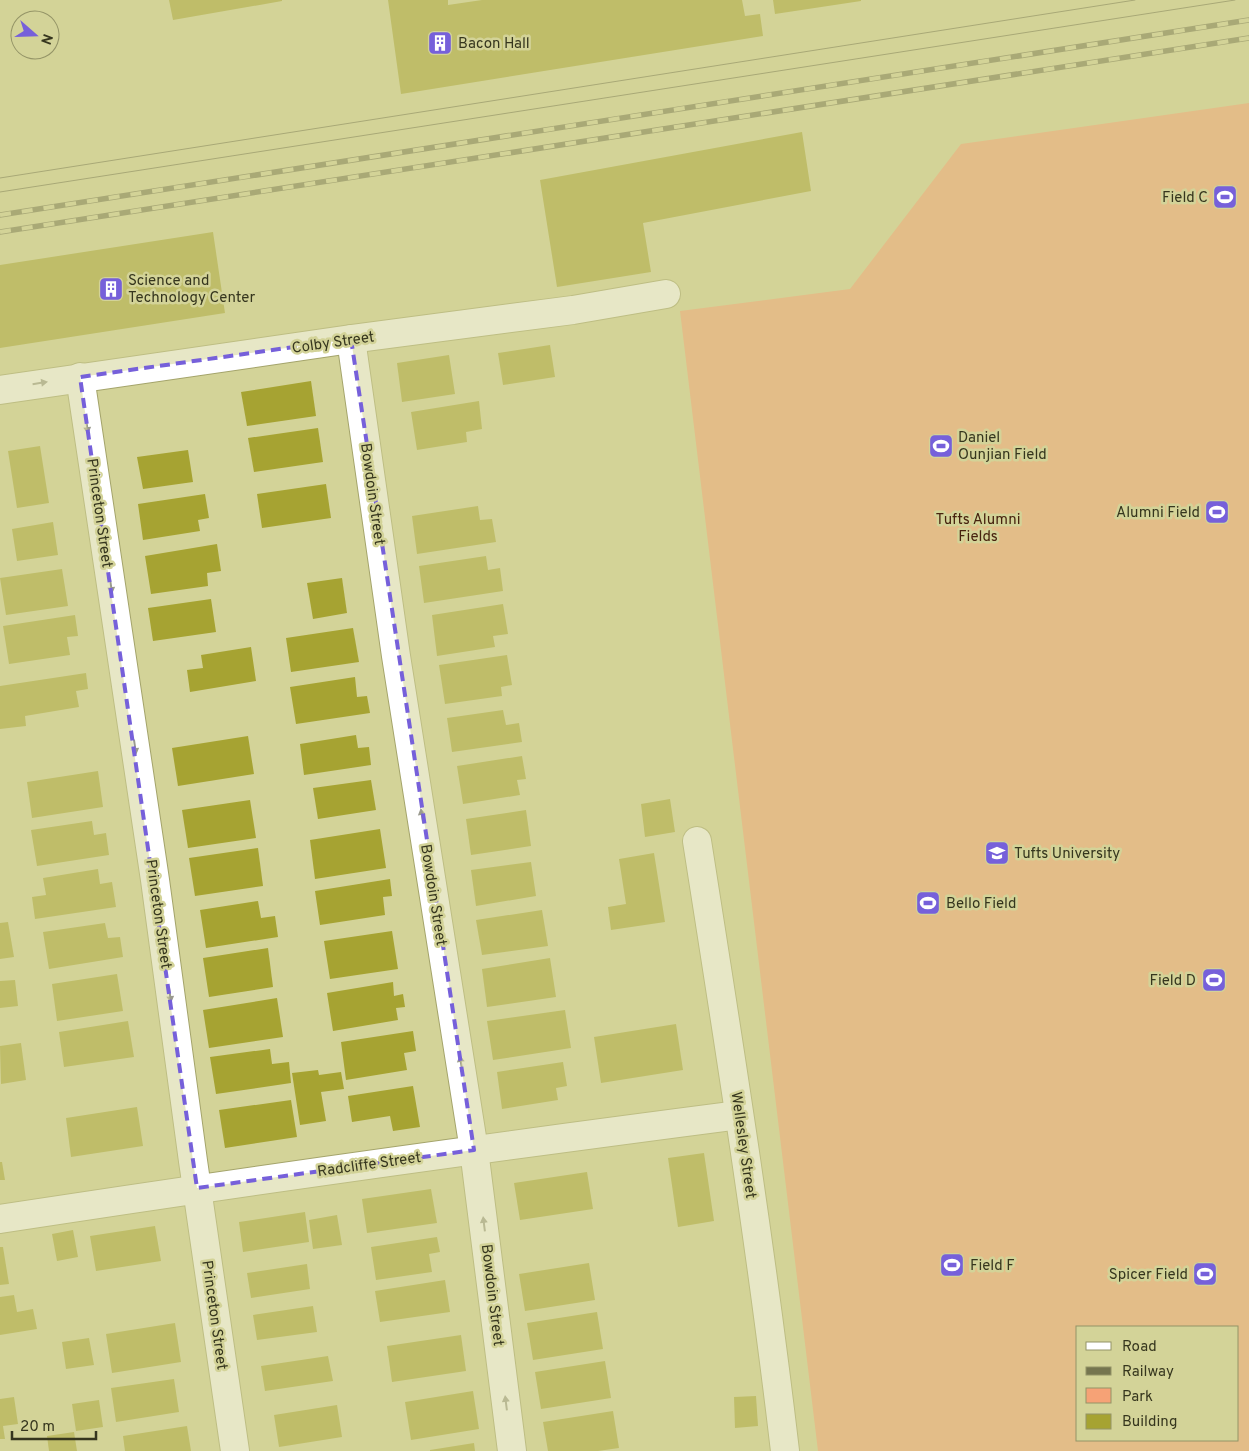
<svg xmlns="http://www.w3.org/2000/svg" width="1249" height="1451" font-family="Overpass,sans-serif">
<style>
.green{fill:#f6a276;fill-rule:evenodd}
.building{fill:#a6a332}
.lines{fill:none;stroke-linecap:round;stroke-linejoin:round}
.street-casing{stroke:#a4a46b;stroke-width:30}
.street{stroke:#fff;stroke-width:28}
.tram{stroke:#75754f;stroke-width:1}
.rail-casing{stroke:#75754f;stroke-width:5.5}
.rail{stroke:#d3d398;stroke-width:4;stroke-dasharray:11;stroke-linecap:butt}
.oneway{fill:#9a9a8e}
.marked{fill:none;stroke:#7660da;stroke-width:4;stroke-dasharray:10 6;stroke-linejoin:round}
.labels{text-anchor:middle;stroke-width:5;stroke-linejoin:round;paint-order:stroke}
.poi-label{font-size:15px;fill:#36361e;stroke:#d3d398;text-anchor:start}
.street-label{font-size:15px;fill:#36361e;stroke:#d3d398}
.park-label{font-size:15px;fill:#47220e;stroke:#d3d398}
</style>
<rect width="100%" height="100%" fill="#d3d398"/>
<path class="green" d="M1249 103V1451H818L680 311 850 289 961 144ZM1078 1327H1238V1440H1078Z"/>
<g class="building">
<polygon points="169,0 282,0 282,1 173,20"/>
<polygon points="388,0 448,0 448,5 482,0 742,0 745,16 760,14 763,36 401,94"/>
<polygon points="773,0 861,0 861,1 775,14"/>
<polygon points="802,132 811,191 643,223 651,272 557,287 540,180"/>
<polygon points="213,232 225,313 0,348 0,265"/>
<polygon points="550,345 555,377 503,385 498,353"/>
<polygon points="449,355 455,394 402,402 397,363"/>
<polygon points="311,381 316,416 247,426 241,392"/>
<polygon points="479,401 482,429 466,432 467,442 417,450 411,412"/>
<polygon points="318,428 323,462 254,472 248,438"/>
<polygon points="40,446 49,503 17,508 8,451"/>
<polygon points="188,450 193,482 143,489 137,457"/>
<polygon points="326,484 331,518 262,528 257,494"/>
<polygon points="205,494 209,518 198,520 200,531 143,540 138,504"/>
<polygon points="478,506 480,520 492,519 496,542 417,554 412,516"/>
<polygon points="53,522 58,555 17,561 12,529"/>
<polygon points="217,544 221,571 207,573 208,586 151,594 145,556"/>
<polygon points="486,556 488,570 500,568 503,591 424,603 419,566"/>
<polygon points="62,569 68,606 6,615 0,578"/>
<polygon points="342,578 347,613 313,619 307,583"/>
<polygon points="211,599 216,632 153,641 148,608"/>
<polygon points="503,604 508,634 493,636 495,647 437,656 432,615"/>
<polygon points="75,615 78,636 67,637 70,655 9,664 3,626"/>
<polygon points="353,628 359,662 291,672 286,638"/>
<polygon points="251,647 256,681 190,692 187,670 203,668 201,655"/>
<polygon points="507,655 512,685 501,687 502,696 445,704 439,665"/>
<polygon points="86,673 88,689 76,691 79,707 25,716 26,726 0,729 0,686"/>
<polygon points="355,677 357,697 367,696 370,713 296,724 290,687"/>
<polygon points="503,710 506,725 519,723 522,742 452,752 447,718"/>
<polygon points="356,735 358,748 369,747 371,765 304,775 300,744"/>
<polygon points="248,736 254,774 178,786 172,748"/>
<polygon points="522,756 526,779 517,780 520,795 463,804 457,766"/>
<polygon points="98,771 103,807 32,818 27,782"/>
<polygon points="371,780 376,810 318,819 313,788"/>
<polygon points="670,799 675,832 645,837 641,804"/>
<polygon points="250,800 256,838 188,848 182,810"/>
<polygon points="526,810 531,846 471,855 466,819"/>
<polygon points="92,821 94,835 106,833 109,855 37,866 31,830"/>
<polygon points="380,829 386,868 315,879 310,840"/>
<polygon points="258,848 263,886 195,896 189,858"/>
<polygon points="654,853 665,922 611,930 608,907 626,904 619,859"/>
<polygon points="531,862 536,896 476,906 471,870"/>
<polygon points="98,869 100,884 112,882 116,907 35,919 32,897 46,895 43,878"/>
<polygon points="390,879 392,896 383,897 385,915 320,925 315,891"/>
<polygon points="258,901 261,918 275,916 278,937 206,948 200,910"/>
<polygon points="542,910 548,946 482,955 476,920"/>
<polygon points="8,922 14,957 0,959 0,923"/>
<polygon points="105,923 108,938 120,937 123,957 49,969 43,932"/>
<polygon points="392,931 398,969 330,979 324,941"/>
<polygon points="268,948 273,987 209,997 203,958"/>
<polygon points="550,958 556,997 487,1007 482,969"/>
<polygon points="117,974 123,1011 57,1021 52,984"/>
<polygon points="15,980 18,1006 0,1008 0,981"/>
<polygon points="393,982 394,996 403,994 405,1007 396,1008 398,1020 333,1031 327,993"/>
<polygon points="277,998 283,1037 209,1048 203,1010"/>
<polygon points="565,1010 571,1048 493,1060 487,1021"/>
<polygon points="128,1021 134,1057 64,1067 59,1032"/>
<polygon points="676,1024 683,1070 601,1083 594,1037"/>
<polygon points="413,1031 416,1051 404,1053 407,1070 346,1080 341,1042"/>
<polygon points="21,1043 26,1080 1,1084 0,1046"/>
<polygon points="270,1049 272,1064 289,1062 291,1083 216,1094 210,1057"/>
<polygon points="563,1062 567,1086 556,1088 558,1100 502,1109 497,1072"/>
<polygon points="318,1070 319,1075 341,1072 344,1089 321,1092 326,1121 300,1125 292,1073"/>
<polygon points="413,1086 420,1127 393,1131 390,1116 352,1122 348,1096"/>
<polygon points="291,1100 297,1137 225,1148 219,1110"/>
<polygon points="137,1107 143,1146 71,1157 66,1118"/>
<polygon points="704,1153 714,1221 678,1227 668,1158"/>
<polygon points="0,1162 2,1162 5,1180 0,1180"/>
<polygon points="587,1172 593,1209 520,1220 514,1183"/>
<polygon points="431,1189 437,1223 367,1233 362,1199"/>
<polygon points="305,1212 309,1242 243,1252 239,1222"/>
<polygon points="337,1215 342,1245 313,1249 309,1220"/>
<polygon points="155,1226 161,1261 96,1271 90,1236"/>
<polygon points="73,1230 78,1257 57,1261 52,1234"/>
<polygon points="437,1237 440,1252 429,1254 432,1272 376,1280 371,1247"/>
<polygon points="0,1247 3,1247 9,1284 0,1285"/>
<polygon points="589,1263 595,1300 525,1311 519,1274"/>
<polygon points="307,1264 310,1289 251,1298 247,1273"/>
<polygon points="445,1280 450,1312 380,1322 375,1291"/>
<polygon points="14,1295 17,1312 33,1309 37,1329 0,1335 0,1297"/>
<polygon points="313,1306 317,1332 257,1340 253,1315"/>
<polygon points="597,1312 603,1349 533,1360 527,1323"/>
<polygon points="175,1323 181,1362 112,1373 106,1334"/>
<polygon points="461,1335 466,1371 392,1382 387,1346"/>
<polygon points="89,1338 94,1365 66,1369 62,1342"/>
<polygon points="328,1356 333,1381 265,1391 261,1366"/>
<polygon points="605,1361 611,1398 541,1409 535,1372"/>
<polygon points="174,1379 179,1412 116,1422 111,1388"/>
<polygon points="473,1391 479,1429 411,1440 405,1402"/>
<polygon points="756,1396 758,1426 735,1428 734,1397"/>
<polygon points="14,1397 18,1424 3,1426 5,1439 0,1439 0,1399"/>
<polygon points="99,1400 103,1427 76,1431 72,1404"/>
<polygon points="337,1405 342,1437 279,1447 274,1415"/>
<polygon points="613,1411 619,1448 598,1451 548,1451 543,1422"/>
<polygon points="187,1426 191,1451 125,1451 123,1436"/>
<polygon points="74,1432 77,1451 49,1451 47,1436"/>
<polygon points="474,1443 475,1451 430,1451 430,1450"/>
</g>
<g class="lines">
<defs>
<g id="street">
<polyline points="351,339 396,656 474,1150 512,1451"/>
<polyline points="80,377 155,880 193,1161 235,1451"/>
<polyline points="0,390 351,339 573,310 666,294"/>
<path d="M697 841C729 1044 761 1247 785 1451"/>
<path d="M0 1219C246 1181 492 1147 739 1115"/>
</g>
</defs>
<use href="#street" class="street-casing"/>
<use href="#street" class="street"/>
<g class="tram">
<polyline points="0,178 1135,0"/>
<polyline points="0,192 1235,0"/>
</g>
<defs>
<g id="rail">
<polyline points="0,215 1249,20"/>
<polyline points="0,232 1249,38"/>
</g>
</defs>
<use href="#rail" class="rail-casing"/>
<use href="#rail" class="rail"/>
</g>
<defs><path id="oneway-solid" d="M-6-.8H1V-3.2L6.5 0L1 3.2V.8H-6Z" transform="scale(1.25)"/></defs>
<g class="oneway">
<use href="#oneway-solid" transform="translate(40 383) rotate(-9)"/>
<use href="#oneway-solid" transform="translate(87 426) rotate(82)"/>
<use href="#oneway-solid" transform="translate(111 586) rotate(82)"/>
<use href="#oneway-solid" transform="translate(135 747) rotate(82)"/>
<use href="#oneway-solid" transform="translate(422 816) rotate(-99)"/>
<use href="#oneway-solid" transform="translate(170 995) rotate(82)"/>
<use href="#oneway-solid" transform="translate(461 1063) rotate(-99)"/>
<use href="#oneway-solid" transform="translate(484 1224) rotate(-97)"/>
<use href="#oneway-solid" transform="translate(506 1403) rotate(-97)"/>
</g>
<path d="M0 0H1249V1451H0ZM351 339 474 1150 197 1188 80 377Z" fill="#d3d398" fill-opacity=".55" fill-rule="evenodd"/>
<path class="marked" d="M351 339 474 1150 197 1188 80 377Z"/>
<defs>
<symbol id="building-square" viewBox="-11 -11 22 22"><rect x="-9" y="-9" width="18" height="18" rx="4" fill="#7660da" stroke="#d3d398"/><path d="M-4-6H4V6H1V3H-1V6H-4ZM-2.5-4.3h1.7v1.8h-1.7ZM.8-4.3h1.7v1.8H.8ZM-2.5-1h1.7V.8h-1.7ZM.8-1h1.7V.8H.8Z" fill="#fff"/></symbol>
<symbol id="stadium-square" viewBox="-11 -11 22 22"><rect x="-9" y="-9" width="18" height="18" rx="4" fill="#7660da" stroke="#d3d398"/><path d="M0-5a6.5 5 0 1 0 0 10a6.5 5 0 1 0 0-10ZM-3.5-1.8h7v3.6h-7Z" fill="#fff"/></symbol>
<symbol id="university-square" viewBox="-11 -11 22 22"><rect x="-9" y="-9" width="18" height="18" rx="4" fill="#7660da" stroke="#d3d398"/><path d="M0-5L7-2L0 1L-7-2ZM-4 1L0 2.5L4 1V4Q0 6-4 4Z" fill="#fff"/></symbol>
</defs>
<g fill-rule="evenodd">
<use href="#building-square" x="426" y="29" width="28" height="28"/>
<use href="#stadium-square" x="1211" y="183" width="28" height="28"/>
<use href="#building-square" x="97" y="275" width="28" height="28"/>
<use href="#stadium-square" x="927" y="432" width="28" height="28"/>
<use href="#stadium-square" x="1203" y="498" width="28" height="28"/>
<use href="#university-square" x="983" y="839" width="28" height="28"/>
<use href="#stadium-square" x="914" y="889" width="28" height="28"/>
<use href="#stadium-square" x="1200" y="966" width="28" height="28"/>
<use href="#stadium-square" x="938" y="1251" width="28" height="28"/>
<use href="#stadium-square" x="1191" y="1260" width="28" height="28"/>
</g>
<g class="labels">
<g class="poi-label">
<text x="458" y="48">Bacon Hall</text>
<text x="1208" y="202" text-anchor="end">Field C</text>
<text x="128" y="285">Science and<tspan x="128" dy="17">Technology Center</tspan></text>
<text x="958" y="442">Daniel<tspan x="958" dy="17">Ounjian Field</tspan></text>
<text x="1200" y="517" text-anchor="end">Alumni Field</text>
<text x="1014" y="858">Tufts University</text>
<text x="946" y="908">Bello Field</text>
<text x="1196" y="985" text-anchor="end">Field D</text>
<text x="970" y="1270">Field F</text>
<text x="1188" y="1279" text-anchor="end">Spicer Field</text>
</g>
<g class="street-label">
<text transform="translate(333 342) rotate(-8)" y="5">Colby Street</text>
<text transform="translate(373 494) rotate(82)" y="5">Bowdoin Street</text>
<text transform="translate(100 513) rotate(82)" y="5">Princeton Street</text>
<text transform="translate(434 895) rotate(81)" y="5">Bowdoin Street</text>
<text transform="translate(159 914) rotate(82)" y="5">Princeton Street</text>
<text transform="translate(744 1145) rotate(82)" y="5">Wellesley Street</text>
<text transform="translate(369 1164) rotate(-8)" y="5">Radcliffe Street</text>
<text transform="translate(493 1295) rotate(83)" y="5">Bowdoin Street</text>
<text transform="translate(215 1315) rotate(82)" y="5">Princeton Street</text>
</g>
<g class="park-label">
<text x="978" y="524">Tufts Alumni<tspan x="978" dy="17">Fields</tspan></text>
</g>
</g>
<rect x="1076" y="1326" width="162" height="115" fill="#d3d398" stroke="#949467"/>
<rect x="1086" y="1342" width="25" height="8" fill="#ffffff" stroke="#949467"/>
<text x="1122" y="1351" font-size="15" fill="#36361e">Road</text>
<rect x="1086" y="1367" width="25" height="8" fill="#75754f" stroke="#949467"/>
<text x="1122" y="1376" font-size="15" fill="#36361e">Railway</text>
<rect x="1086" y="1388" width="25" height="15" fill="#f6a276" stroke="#949467"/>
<text x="1122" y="1401" font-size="15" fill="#36361e">Park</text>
<rect x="1086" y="1414" width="25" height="15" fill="#a6a332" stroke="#949467"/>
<text x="1122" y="1426" font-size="15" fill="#36361e">Building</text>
<g transform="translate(35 35) rotate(110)"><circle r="24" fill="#d3d398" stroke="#949467"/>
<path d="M0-4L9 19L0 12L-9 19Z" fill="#7660da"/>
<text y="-8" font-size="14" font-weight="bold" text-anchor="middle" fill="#36361e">N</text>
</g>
<path d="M12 1431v8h84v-8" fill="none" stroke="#36361e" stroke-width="2.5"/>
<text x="20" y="1431" font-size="15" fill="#36361e" stroke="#d3d398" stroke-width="4" paint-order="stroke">20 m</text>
</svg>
